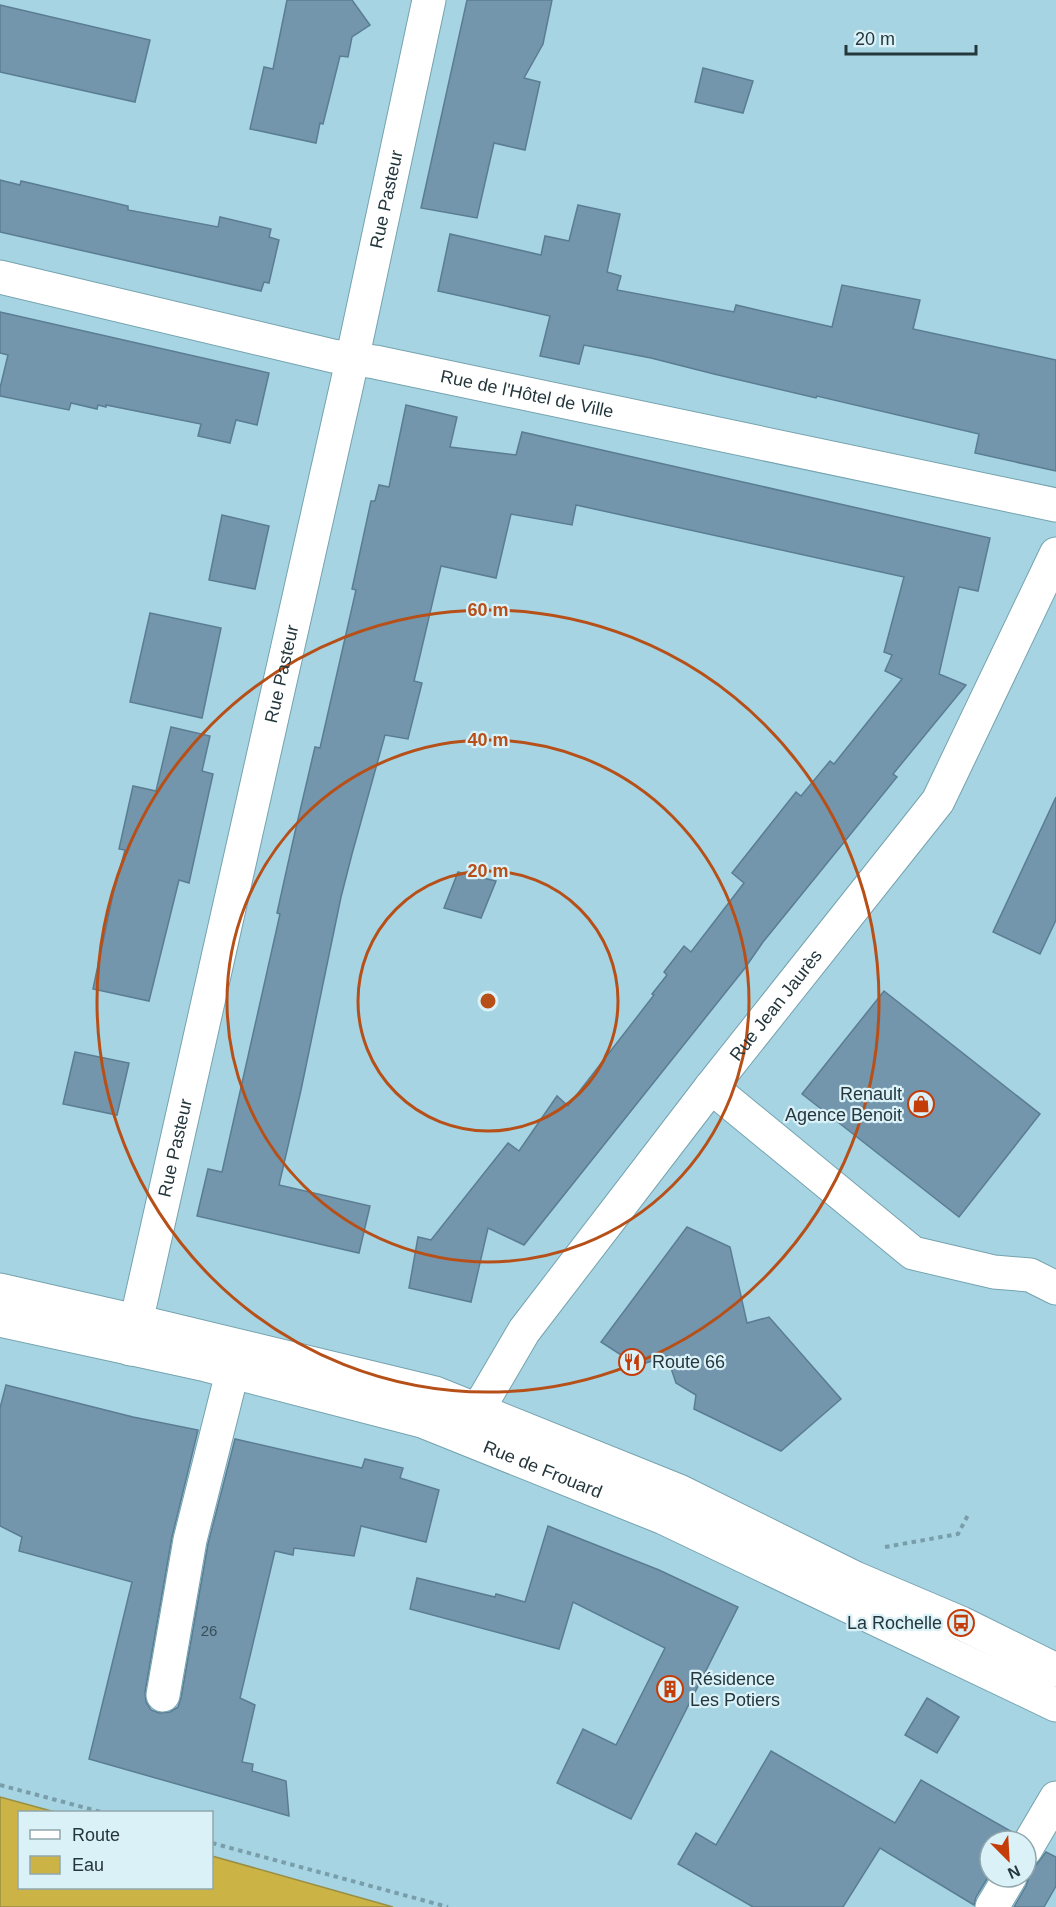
<svg xmlns="http://www.w3.org/2000/svg" width="1056" height="1907" font-family="Arial,sans-serif">
<style>
.water{fill:#cbb345;stroke:#998e43;stroke-width:1.5}
.building{fill:#7396ad;stroke:#5a7d93;stroke-width:1.5}
.lines{fill:none;stroke-linecap:round;stroke-linejoin:round}
.minor-casing{stroke:#75a3af;stroke-width:35}
.major-casing{stroke:#75a3af;stroke-width:35}
.path{stroke:#799ea9;stroke-width:4;stroke-dasharray:4.5 4.5;stroke-linecap:butt}
.minor{stroke:#fff;stroke-width:33}
.major{stroke:#fff;stroke-width:33}
.ring{fill:none;stroke:#b75018;stroke-width:3}
.labels{text-anchor:middle;stroke-width:4.5;stroke-linejoin:round;paint-order:stroke}
.number-label{font-size:15px;fill:#384f59}
.street-label{font-size:18px;fill:#24373d;stroke:#daf1f8}
.poi-label{font-size:18px;fill:#24373d;stroke:#daf1f8;text-anchor:end}
.centre{fill:#b75018;stroke:#daf1f8;stroke-width:3}
.ring-label{font-size:18px;text-anchor:middle;font-weight:bold;fill:#b75018;stroke:#daf1f8;stroke-width:4.5;stroke-linejoin:round;paint-order:stroke}
</style>
<rect width="100%" height="100%" fill="#a6d4e2"/>
<polygon class="water" points="0,1797 55,1812 20,1812 20,1888 212,1888 212,1856 393,1907 0,1907"/>
<g class="building">
<polygon points="287,0 352,0 370,25 352,37 348,57 340,56 323,124 320,123 316,143 250,129 264,67 273,69"/>
<polygon points="467,0 552,0 543,44 524,78 540,82 525,150 494,143 477,218 421,208"/>
<polygon points="0,5 150,40 135,102 0,72"/>
<polygon points="703,68 753,81 743,113 695,102"/>
<polygon points="0,180 20,185 21,181 128,206 128,210 218,227 220,217 271,229 269,237 279,240 269,283 264,282 261,291 0,232"/>
<polygon points="578,205 620,214 607,272 621,276 617,290 734,312 736,305 832,327 842,285 920,300 913,329 1056,360 1056,471 975,453 979,434 817,396 816,398 714,374 651,358 584,345 579,364 540,356 550,316 438,291 450,234 541,255 545,236 569,241"/>
<polygon points="0,312 269,373 257,425 236,420 230,443 198,436 201,424 106,405 106,407 98,405 97,409 71,403 69,410 0,396 0,388 8,355 0,353"/>
<polygon points="406,405 457,417 450,447 516,455 522,432 990,538 978,591 959,587 939,674 966,685 893,774 897,777 763,942 745,968 524,1245 488,1228 471,1302 409,1288 418,1237 431,1240 508,1143 519,1151 557,1096 568,1106 654,995 652,994 667,975 664,972 684,946 691,952 744,883 732,873 796,792 801,796 830,761 834,764 902,679 885,671 892,655 884,652 904,577 576,505 572,525 511,514 496,578 441,566 414,681 422,683 408,739 385,735 352,854 341,897 301,1090 279,1185 370,1206 359,1253 197,1216 208,1169 222,1172 280,914 277,913 295,832 315,747 320,748 356,590 352,589 371,501 375,501 379,485 389,487"/>
<polygon points="222,515 269,526 255,589 209,580"/>
<polygon points="150,613 221,628 202,718 130,702"/>
<polygon points="171,727 210,736 202,771 213,774 189,883 179,880 149,1001 93,989 113,894 125,850 119,849 133,786 156,791"/>
<polygon points="1056,797 1056,920 1040,954 993,932"/>
<polygon points="458,872 496,881 481,918 444,908"/>
<polygon points="884,991 1040,1114 959,1217 802,1094"/>
<polygon points="75,1052 129,1063 117,1115 63,1104"/>
<polygon points="687,1227 730,1247 747,1323 769,1317 841,1399 781,1451 694,1409 696,1395 676,1383 667,1356 640,1365 632,1362 601,1342"/>
<polygon points="6,1385 133,1417 198,1430 172,1537 145,1692 146,1702 151,1710 159,1713 170,1712 178,1707 181,1698 208,1544 235,1439 362,1468 365,1459 403,1468 400,1478 439,1490 426,1542 361,1526 354,1556 294,1548 293,1555 275,1551 240,1698 255,1705 242,1762 253,1764 252,1771 286,1781 289,1816 89,1759 132,1582 19,1551 22,1537 0,1526 0,1408"/>
<polygon points="548,1526 659,1570 738,1607 631,1819 557,1783 583,1729 616,1745 665,1648 573,1602 559,1649 410,1609 417,1578 495,1597 496,1594 525,1602"/>
<polygon points="927,1698 959,1717 937,1753 905,1735"/>
<polygon points="771,1751 895,1823 921,1780 1014,1833 1009,1841 990,1841 990,1874 976,1897 974,1905 880,1848 843,1907 753,1907 678,1864 696,1833 716,1845"/>
<polygon points="1046,1852 1056,1857 1056,1886 1044,1907 1014,1907 1026,1886 1029,1877 1026,1868 1036,1865"/>
</g>
<g class="lines">
<defs>
<g id="minor">
<path id="s1" d="M0 277 333 356 375 362 1056 505"/>
<polyline points="711,1087 913,1253 994,1272 1030,1275 1056,1288"/>
<path id="s2" d="M130 1349 348 379 429 0"/>
<path id="s3" d="M466 1435 483 1401 524 1331 711 1087 938 801 1056 554"/>
<polyline points="163,1695 190,1540 232,1373"/>
<polyline points="1026,1849 1056,1798"/>
<polyline points="992,1907 1010,1877"/>
</g>
<g id="major">
<polyline points="0,1290 136,1321 435,1393 679,1491 855,1578 961,1623 1056,1670"/>
<path id="s4" d="M0 1320 206 1365 422 1421 664 1518 1056 1705"/>
</g>
</defs>
<use href="#minor" class="minor-casing"/>
<use href="#major" class="major-casing"/>
<g class="path">
<polyline points="885,1547 958,1534 968,1515"/>
<polyline points="0,1785 101,1812"/>
<polyline points="212,1843 448,1907"/>
</g>
<use href="#minor" class="minor"/>
<use href="#major" class="major"/>
</g>
<g class="ring">
<circle cx="488" cy="1001" r="130"/>
<circle cx="488" cy="1001" r="261"/>
<circle cx="488" cy="1001" r="391"/>
</g>
<defs>
<symbol id="shop-ring" viewBox="-11 -11 22 22"><circle r="9.5" fill="#daf1f8" stroke="#c43c08" stroke-width="1.5"/><path d="M-5-2.5h2.3a2.7 3.5 0 0 1 5.4 0H5L5.5 6h-11ZM-1.5-2.5h3a1.5 2.3 0 0 0-3 0Z" fill="#c43c08"/></symbol>
<symbol id="restaurant-ring" viewBox="-11 -11 22 22"><circle r="9.5" fill="#daf1f8" stroke="#c43c08" stroke-width="1.5"/><path d="M-5-6h1v4h1v-4h1v4h1v-4h1v5L-1.5 .5V6h-2V.5L-5-1ZM5-6V6H3V1.5H1.5Q1.5-4 5-6Z" fill="#c43c08"/></symbol>
<symbol id="bus-ring" viewBox="-11 -11 22 22"><circle r="9.5" fill="#daf1f8" stroke="#c43c08" stroke-width="1.5"/><path d="M-5-6H5V4H4V6H2V4H-2V6H-4V4H-5ZM-3.5-4V0h7V-4ZM-3.5 1.2v1.5H-2V1.2ZM2 1.2v1.5H3.5V1.2Z" fill="#c43c08"/></symbol>
<symbol id="building-ring" viewBox="-11 -11 22 22"><circle r="9.5" fill="#daf1f8" stroke="#c43c08" stroke-width="1.5"/><path d="M-4-6H4V6H1V3H-1V6H-4ZM-2.5-4.3h1.7v1.8h-1.7ZM.8-4.3h1.7v1.8H.8ZM-2.5-1h1.7V.8h-1.7ZM.8-1h1.7V.8H.8Z" fill="#c43c08"/></symbol>
</defs>
<g fill-rule="evenodd">
<use href="#shop-ring" x="906" y="1089" width="30" height="30"/>
<use href="#restaurant-ring" x="617" y="1347" width="30" height="30"/>
<use href="#bus-ring" x="946" y="1608" width="30" height="30"/>
<use href="#building-ring" x="655" y="1674" width="30" height="30"/>
</g>
<g class="labels">
<g class="number-label">
<text x="209" y="1636">26</text>
</g>
<g class="street-label">
<text dy="6" stroke="none"><textPath href="#s2" startOffset="1178">Rue Pasteur</textPath></text>
<text dy="6" stroke="none"><textPath href="#s1" startOffset="540">Rue de l'Hôtel de Ville</textPath></text>
<text dy="6" stroke="none"><textPath href="#s2" startOffset="692">Rue Pasteur</textPath></text>
<text dy="6" stroke="none"><textPath href="#s3" startOffset="531">Rue Jean Jaurès</textPath></text>
<text dy="6" stroke="none"><textPath href="#s2" startOffset="206">Rue Pasteur</textPath></text>
<text dy="6" stroke="none"><textPath href="#s4" startOffset="564">Rue de Frouard</textPath></text>
</g>
<g class="poi-label">
<text x="902" y="1100">Renault<tspan x="902" dy="21">Agence Benoit</tspan></text>
<text x="652" y="1368" text-anchor="start">Route 66</text>
<text x="942" y="1629">La Rochelle</text>
<text x="690" y="1685" text-anchor="start">Résidence<tspan x="690" dy="21">Les Potiers</tspan></text>
</g>
</g>
<circle cx="488" cy="1001" r="9" class="centre"/>
<g class="ring-label">
<text x="488" y="616">60 m</text>
<text x="488" y="746">40 m</text>
<text x="488" y="877">20 m</text>
</g>
<rect x="18" y="1811" width="195" height="78" fill="#daf1f8" stroke="#91a7ad" stroke-width="1.5"/>
<rect x="30" y="1830" width="30" height="9" fill="#ffffff" stroke="#91a7ad" stroke-width="1.5"/>
<text x="72" y="1841" font-size="18" fill="#24373d">Route</text>
<rect x="30" y="1856" width="30" height="18" fill="#cbb345" stroke="#91a7ad" stroke-width="1.5"/>
<text x="72" y="1871" font-size="18" fill="#24373d">Eau</text>
<g transform="translate(1008 1859) rotate(156)"><circle r="28" fill="#daf1f8" stroke="#91a7ad" stroke-width="1.5"/>
<path d="M0-4.5L10 22L0 15L-10 22Z" fill="#c43c08"/>
<text y="-9" font-size="16" font-weight="bold" text-anchor="middle" fill="#24373d">N</text>
</g>
<path d="M846 45v9h130v-9" fill="none" stroke="#24373d" stroke-width="3"/>
<text x="855" y="45" font-size="18" fill="#24373d" stroke="#daf1f8" stroke-width="4.5" paint-order="stroke">20 m</text>
</svg>
